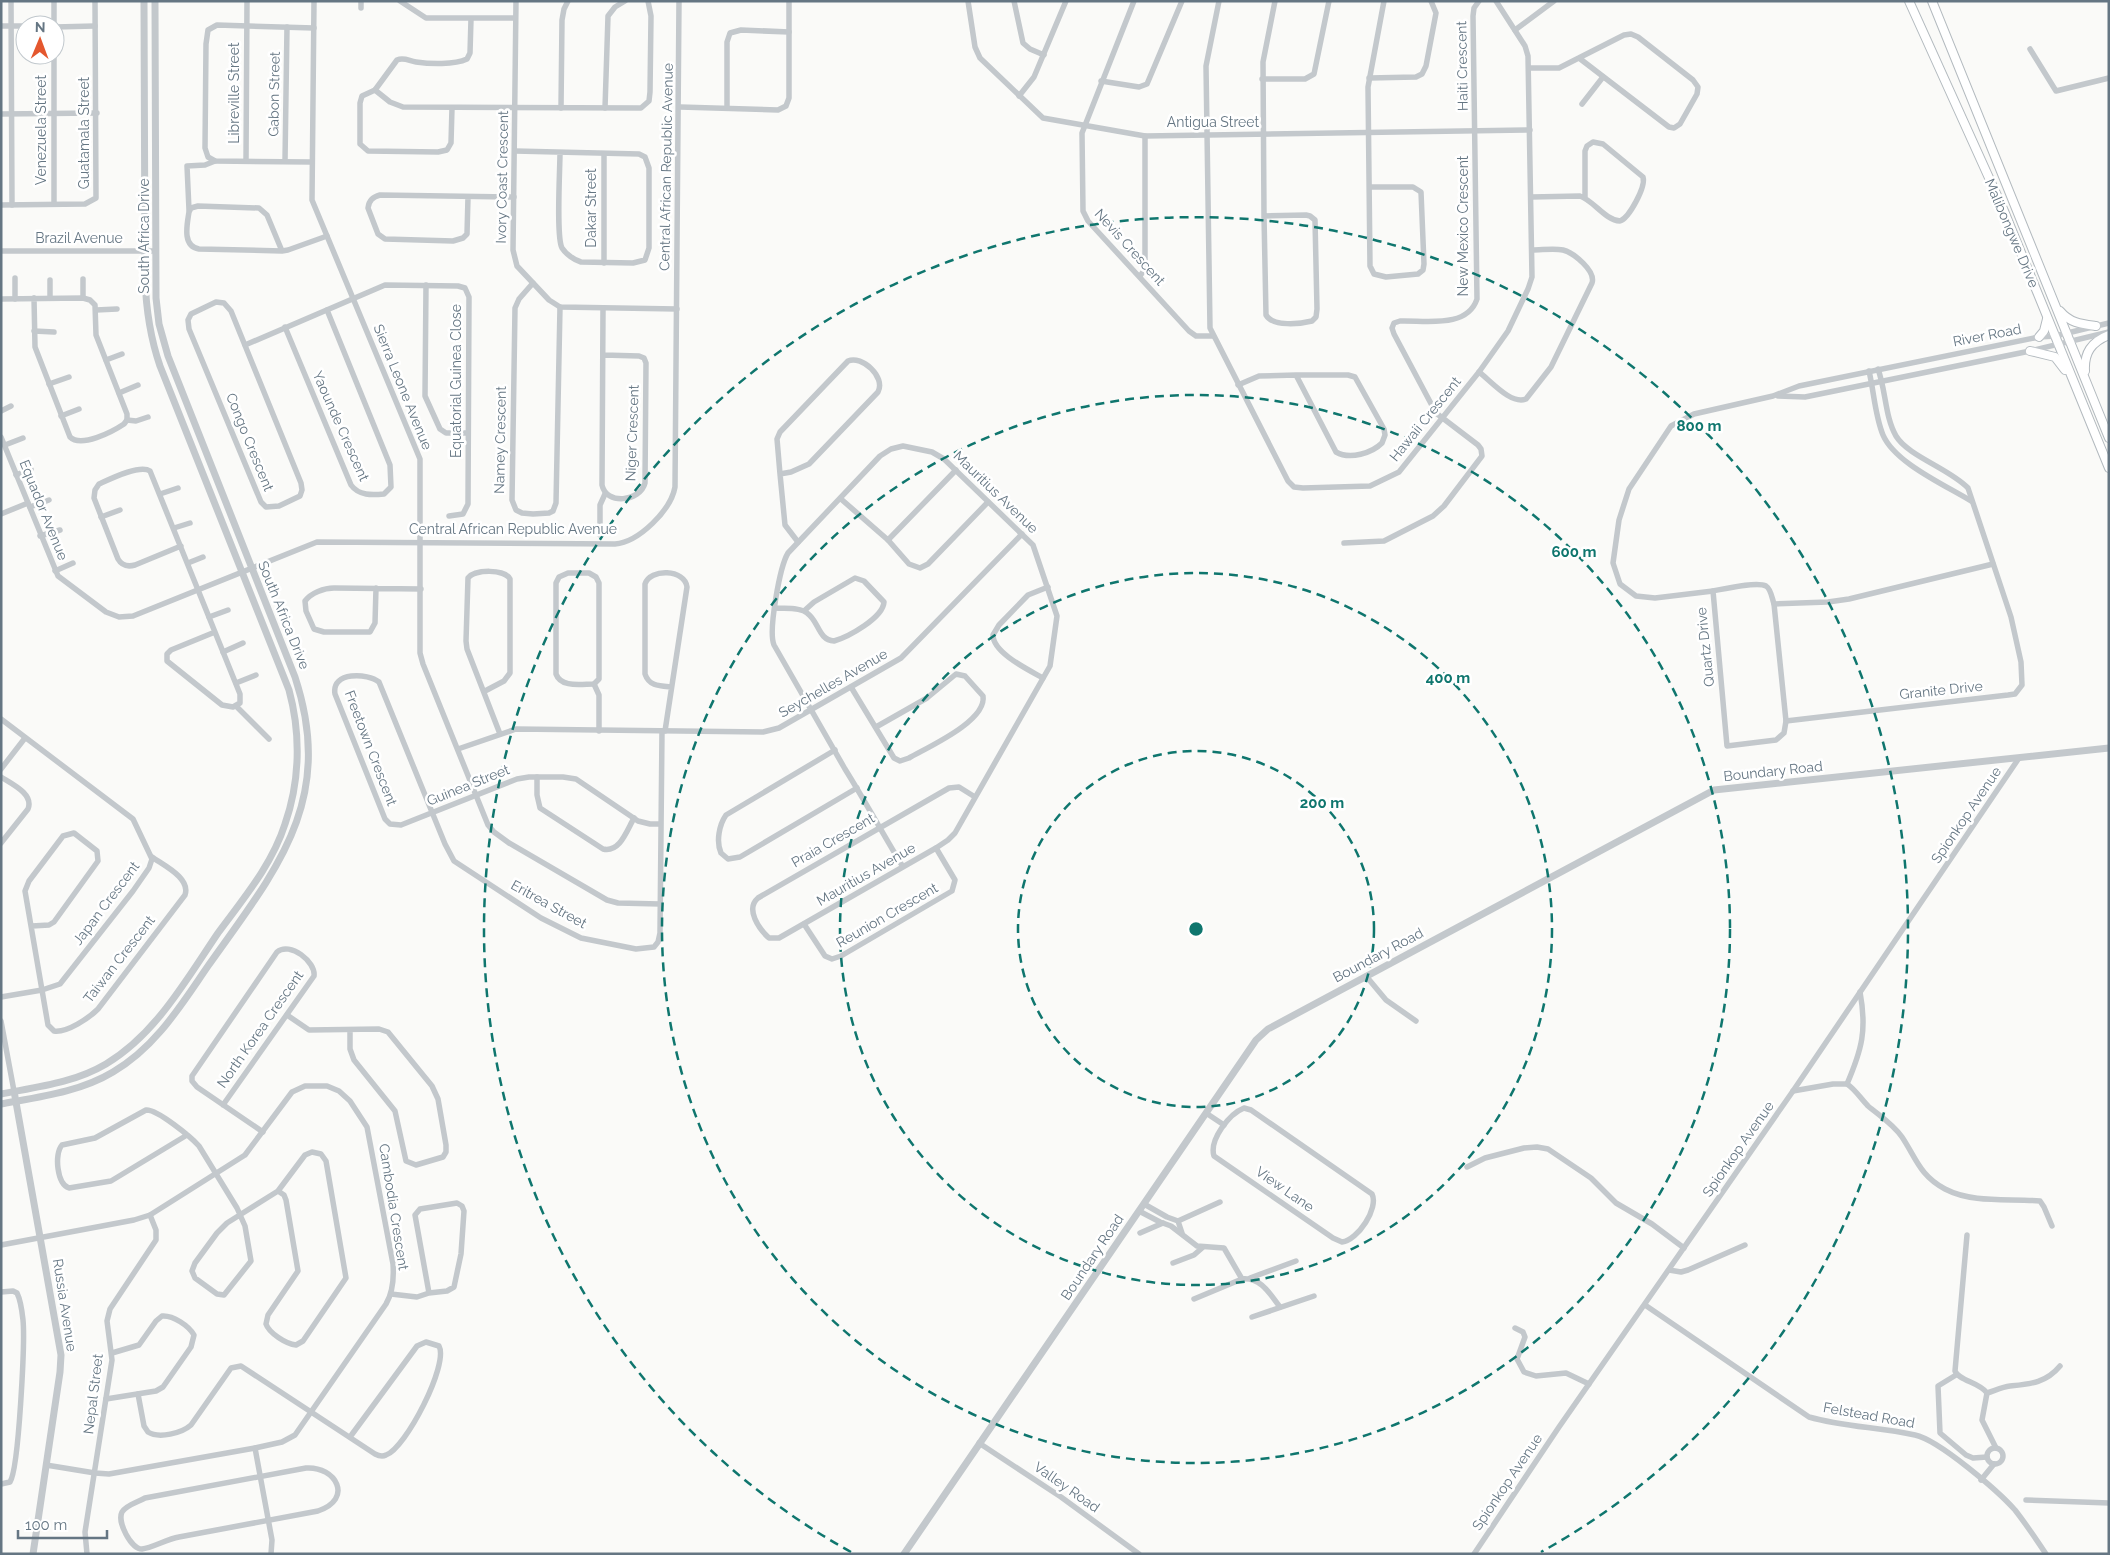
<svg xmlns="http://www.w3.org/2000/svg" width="2110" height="1555" font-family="Raleway,sans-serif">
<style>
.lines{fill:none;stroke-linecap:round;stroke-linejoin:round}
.secondary-casing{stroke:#b3babf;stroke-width:10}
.minor{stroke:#c3c8cc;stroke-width:5.5}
.tertiary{stroke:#c3c8cc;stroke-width:7}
.secondary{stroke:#fff;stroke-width:8}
.ring{fill:none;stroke:#0f766e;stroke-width:2.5;stroke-dasharray:9 6}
.labels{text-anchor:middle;stroke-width:5;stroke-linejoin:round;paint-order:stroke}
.street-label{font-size:14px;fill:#657683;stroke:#fff}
.centre{fill:#0f766e;stroke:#fff;stroke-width:2.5}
.ring-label{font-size:15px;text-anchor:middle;font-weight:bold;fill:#0f766e;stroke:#fff;stroke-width:5;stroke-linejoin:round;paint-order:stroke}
</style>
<rect width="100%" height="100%" fill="#fafaf8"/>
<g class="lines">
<defs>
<g id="secondary">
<polyline points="1909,1 2004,211 2109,468"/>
<polyline points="1932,1 2109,438"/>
<path d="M2060 311C2070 323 2081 324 2096 326"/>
<polyline points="2039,337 2044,331 2047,319"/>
<polyline points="2030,351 2055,357 2065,370"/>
<path d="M2085 371C2084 353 2091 342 2109 335"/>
</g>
</defs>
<use href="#secondary" class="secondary-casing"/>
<g class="minor">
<polyline points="11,1 12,205"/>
<polyline points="54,1 54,25"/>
<polyline points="314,1 312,200 420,459 420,653 423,664 488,825 494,832 509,843 607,900 618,903 660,904"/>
<polyline points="400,1 426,18 515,18"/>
<polyline points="516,1 513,250 517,266 549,300 560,307 677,309"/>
<polyline points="968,1 975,47 980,58 1043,118 1145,136 1530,130"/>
<polyline points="1014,1 1023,43 1030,49 1044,55"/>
<polyline points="1134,1 1082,133 1083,211 1088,221 1189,331 1196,336 1213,336"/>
<polyline points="1219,1 1206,66 1210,328 1288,481 1294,487 1303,488 1370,486 1399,472 1479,372 1508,331 1528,289 1532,277 1528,56 1525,46 1496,1"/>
<polyline points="361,8 361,1"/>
<polyline points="1,26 25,26"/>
<polyline points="55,27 95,26"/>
<polyline points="1515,30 1554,1"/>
<polyline points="2030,49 2056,91 2109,78"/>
<polyline points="54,55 54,204"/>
<polyline points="1529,68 1559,68 1624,35 1631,34 1638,37 1693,80 1698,87 1697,94 1680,124 1674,128 1669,127 1579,58"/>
<polyline points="1369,78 1416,77 1422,74 1426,66 1436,13 1431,1"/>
<polyline points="1262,79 1305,79 1314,74 1329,1"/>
<polyline points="1101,81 1139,87 1147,84 1182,1"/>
<polyline points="375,90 390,102 403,107 641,108 649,101 650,92 651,16 648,1"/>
<polyline points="1019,96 1034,77 1066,1"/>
<polyline points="1582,104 1603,77"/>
<polyline points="680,107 778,110 786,106 789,98 789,1"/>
<path d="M452 108 451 143 447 150 438 152 368 151 360 144V103L362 96 375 90 397 60C404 57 409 61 416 62 430 64 454 65 467 59L470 53 471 19"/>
<polyline points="561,108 562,20 564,9 568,1"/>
<polyline points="605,108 608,16 615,7 625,1"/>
<polyline points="727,108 727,42 730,33 741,30 789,32"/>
<polyline points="1,114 97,113"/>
<path d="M515 151 639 154 645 157 649 168V248L645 260 633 263 581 262C574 260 566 254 562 248 556 237 560 169 560 153"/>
<polyline points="246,161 247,1"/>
<polyline points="285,161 287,27"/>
<polyline points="311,162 215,161 208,157 205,148 206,44 208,30 217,25 314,28"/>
<polyline points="1370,187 1413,187 1421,192 1424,264 1423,270 1418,274 1386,277 1374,274 1370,266 1368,87 1384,1"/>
<path d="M468 197 467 234 463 238 453 241 385 239 378 234 368 208C369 200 373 197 380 195L514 197"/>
<path d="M1531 197 1580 196C1594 201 1605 220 1620 221 1629 218 1646 187 1643 177L1603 144 1593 142 1587 146 1585 151V198"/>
<polyline points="1,205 85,204 96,198 95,1"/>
<polyline points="189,210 187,166 205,165 215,161"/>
<path d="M1264 216 1266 315C1273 327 1300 324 1312 321L1316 317 1317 309 1315 220 1310 216 1306 215 1264 216 1263 62 1275 1"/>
<polyline points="1,251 156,251"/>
<path d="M282 251 267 215 259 208 198 206 191 208 189 212C187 225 182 246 199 249L282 251 288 250 327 236"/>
<polyline points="604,263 604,154"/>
<polyline points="1140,276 1145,269 1145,136"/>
<polyline points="83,279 83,298"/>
<polyline points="50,280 50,298"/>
<polyline points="533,283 519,299 515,308 512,500 516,510 522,513 533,514 549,513 553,511 556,503 560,307"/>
<polyline points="426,285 425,396 440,429 446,433 467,433"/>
<path d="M1 299 83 298 90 300 95 305 96 335 127 414V420L124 424C112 432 81 448 70 437L35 347 34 298"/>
<polyline points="15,299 15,278"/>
<polygon points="216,302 224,303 231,311 301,483 302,490 300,496 279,506 266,507 261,502 189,329 188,320 191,314"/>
<polyline points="96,310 117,309"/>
<path d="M285 327 351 485C359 496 372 495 384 494L391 487 390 465 327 310"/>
<polyline points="34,331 54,332"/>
<polyline points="245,345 385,285 458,286 465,288 469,297 468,504 463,514 449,516"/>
<path d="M603 355 639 356 644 358 646 363 645 483C640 502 606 505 602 485L603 309"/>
<polyline points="106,360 122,354"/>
<path d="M1869 371C1874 392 1875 416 1883 435 1895 463 1945 485 1971 501"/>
<path d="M1479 372C1491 381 1511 405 1526 399L1551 367 1592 283C1596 271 1574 253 1563 250 1554 248 1542 250 1532 250"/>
<polyline points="49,384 69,377"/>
<path d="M1238 385 1259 376 1296 375 1336 452C1350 460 1372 453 1382 443L1385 435 1384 429 1355 377 1348 375H1296"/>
<polyline points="119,393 138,385"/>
<polyline points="1778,396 1805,397 2030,351 2109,332"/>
<polyline points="1,411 11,406"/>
<polyline points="61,416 79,409"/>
<polyline points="127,420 136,421 148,417"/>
<path d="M1 437 58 576 106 612 119 617 133 616 317 542 615 544C639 542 671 510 675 487L679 1"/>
<polyline points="5,445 23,438"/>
<path d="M780 474 777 439 780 432 848 361C862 355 886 377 878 392L809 464 791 472 780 474 785 525 798 542"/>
<polyline points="16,475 31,469"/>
<polyline points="160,494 178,488"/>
<polyline points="841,499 888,540 909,564 920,568 928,564 988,502"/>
<polyline points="30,507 49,500"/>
<polyline points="1,514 28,503"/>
<polyline points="101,517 120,510"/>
<polyline points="174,528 190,523"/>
<polyline points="600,535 600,505 605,494"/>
<polyline points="40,536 60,530"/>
<polyline points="888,540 956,470"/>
<path d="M1344 543 1384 541 1433 516 1444 506 1482 456 1481 449 1478 445 1436 413 1394 334 1392 328 1394 323 1400 321C1425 320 1467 329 1477 299L1473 16 1474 8 1479 1"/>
<path d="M181 546 135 565C128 567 122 566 118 559L94 498 95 490 99 484C110 479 140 464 150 471L240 694V703L233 707 222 705 167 661V654L171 650 215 632"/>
<polyline points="188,563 203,557"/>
<polyline points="55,571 73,563"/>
<path d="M568 573H589L596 577 599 583V679L594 684C581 684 561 688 556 674V583L559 577Z"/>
<path d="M376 588 375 623 370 632H324L314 629 306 611 305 601C311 593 324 588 334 588L421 589"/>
<polyline points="1713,591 1655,598 1636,596 1620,584 1613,563 1619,520 1629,489 1671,426 1694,414 1773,396 1799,386 2039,337 2055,336 2109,323"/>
<path d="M1774 604 1786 721 2008 695 2015 694 2022 685 2021 662 2011 617 1968 488C1950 469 1908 456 1896 436 1885 417 1886 391 1878 369"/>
<path d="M775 608C785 609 800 607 807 613 819 621 818 640 834 641 848 637 883 618 884 602L864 581 855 578 814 602 804 611"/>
<polyline points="209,617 228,610"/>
<polyline points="223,652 243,643"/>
<path d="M1043 678C1029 670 993 653 993 635L999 625 1028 595 1048 587"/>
<polyline points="236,683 256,675"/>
<polyline points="594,684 599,695 599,731"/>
<path d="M851 687 894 758 900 761 909 758C928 747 987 721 983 696L965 676 956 674 927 698 876 727"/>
<path d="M485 691 504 681 510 673V579C505 569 475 569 468 578L466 641 467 649 500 734"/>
<polyline points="236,706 269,739"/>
<polyline points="1,719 133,819 152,859 149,868 133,891 60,984 42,990 1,997"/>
<path d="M1786 721 1784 733 1776 740 1727 746 1713 591C1724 589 1757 581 1766 586 1771 589 1772 598 1774 604L1828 602 1849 599 1993 564"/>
<path d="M665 731 687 587C685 569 650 568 645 584V674C649 686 659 686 671 687"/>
<polyline points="458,749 516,729 763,732 779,728 901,658 1022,534"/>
<path d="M835 750 726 815C719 825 716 842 721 853L728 859 740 857 857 788"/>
<polyline points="1,769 25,738"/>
<path d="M1 777C12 784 34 794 28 809L1 843"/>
<path d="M537 777V795L540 808 603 849C620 853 627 830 634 818"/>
<path d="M661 824H650L638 821 576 779 563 777H529L517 779 401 825 390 824 385 819 335 694C331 671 368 673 379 682L445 844 454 861 541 918 581 938 636 949 654 947 658 942 660 933 662 731"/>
<path d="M903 867C883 834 865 801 845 769L774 645C768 631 780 566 788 553L880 456 891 449 903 446 932 452 944 459 1033 545 1057 616 1050 666 955 833 948 840 936 848 779 938H769C759 929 745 909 758 898L949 788 959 787 975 797"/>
<polyline points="804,924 825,956 832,959 841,956 952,891 955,880 936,848"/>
<path d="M32 926 49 925 54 922 98 861 97 851 74 833 63 836 29 881 25 891 48 1025 54 1031C67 1033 89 1018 98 1009L185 895C191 878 163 865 152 857"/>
<polyline points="1366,976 1386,1000 1416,1021"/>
<polyline points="287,1015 309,1030 379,1029 388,1032 432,1086 438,1099 446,1145 446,1152 443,1157 416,1165 406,1161 395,1111 354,1060 350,1049 350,1030"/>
<polyline points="1,1021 14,1091"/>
<path d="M1847 1084C1862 1049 1867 1030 1860 992"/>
<path d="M1793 1091 1833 1084H1847C1855 1089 1861 1099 1868 1106 1880 1116 1893 1124 1902 1137 1916 1158 1920 1176 1945 1189 1974 1204 2009 1198 2040 1201L2044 1207 2052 1226"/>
<path d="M223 1105 314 976C316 962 290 941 277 952L192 1076V1081L197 1087 263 1132"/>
<path d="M1244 1108 1251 1110 1372 1194C1379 1208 1358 1240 1342 1242L1333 1238 1214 1156C1209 1140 1229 1114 1244 1108Z"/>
<polyline points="1206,1113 1224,1125"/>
<path d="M187 1135 111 1181 69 1188C57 1184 54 1154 62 1145L95 1138 146 1110C157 1109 191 1137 199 1146L237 1208 245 1226 251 1261 224 1295 217 1294 195 1278 192 1271 195 1263 217 1233 227 1223 278 1191 305 1155 312 1152 321 1154 326 1161 346 1278 303 1341 296 1345C286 1344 269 1333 266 1324L268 1315 298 1271 286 1200 284 1195 278 1191"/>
<polyline points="1467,1167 1485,1158 1524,1148 1537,1147 1548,1149 1591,1178 1616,1203 1652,1224 1684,1248"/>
<polyline points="1144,1204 1167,1217 1178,1221 1182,1233"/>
<path d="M1139 1211 1160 1222 1171 1226 1197 1246 1224 1248 1242 1279C1261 1277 1270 1294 1280 1307"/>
<polyline points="1178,1221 1220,1202"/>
<polyline points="1140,1233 1163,1223"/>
<path d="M1967 1235 1955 1371C1959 1381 1979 1382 1987 1393L1982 1420 1996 1448"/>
<path d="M1 1245 134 1220 150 1215 245 1155 292 1092 305 1086H327L339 1091 350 1101 367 1127 393 1264C394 1278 393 1292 386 1304L295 1435 282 1442 255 1448 109 1474 95 1473 46 1465"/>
<polyline points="1173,1263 1194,1255 1202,1248"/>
<polyline points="1669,1270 1681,1272 1688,1270 1745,1245"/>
<polyline points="1250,1278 1296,1261"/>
<path d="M1 1292 13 1291 17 1293C21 1301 22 1311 23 1320 25 1341 19 1468 10 1482L1 1484"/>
<polyline points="391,1294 417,1297 429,1293 447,1291 454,1287 461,1254 464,1211 462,1206 457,1203 420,1209 415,1215 429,1293"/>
<polyline points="1194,1299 1242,1279"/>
<path d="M1645 1305 1809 1417C1844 1427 1879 1427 1915 1435 1939 1440 1998 1491 2015 1510 2026 1524 2036 1539 2046 1554"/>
<polyline points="1252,1317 1314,1296"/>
<polyline points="1515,1328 1523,1332 1525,1337 1517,1359 1524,1372 1536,1376 1566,1373 1589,1384"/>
<polyline points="1956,1375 1938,1386 1940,1433 1966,1455 1973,1458 1987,1457"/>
<path d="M1987 1393C1994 1391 2002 1387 2010 1386 2030 1384 2046 1383 2060 1366"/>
<path d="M138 1394 144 1426 148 1432C159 1439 182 1433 191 1425L231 1368 241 1366 375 1454C379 1456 382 1457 386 1455 406 1448 449 1364 439 1346L426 1342 417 1346 350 1437"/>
<path d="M106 1399 156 1391 163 1387 191 1347 194 1335C189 1326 173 1315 162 1316L156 1321 139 1345 112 1353"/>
<polyline points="979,1443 1061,1497 1139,1554"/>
<circle cx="1995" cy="1456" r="8"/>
<polyline points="255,1448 272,1540 271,1554"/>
<path d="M306 1468C336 1466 354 1499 318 1511 272 1520 225 1528 179 1537 167 1539 152 1548 142 1549 131 1549 117 1522 122 1512 126 1505 138 1502 145 1498Z"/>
<polyline points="1981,1480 1994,1464"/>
<polyline points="2026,1500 2109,1503"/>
<polyline points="87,1554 85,1532 112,1360 107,1321 110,1309 156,1240 156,1230 150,1215"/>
<polyline points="1474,1554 1559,1427 1793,1091 2019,758"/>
</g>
<g class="tertiary">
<polyline points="14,1091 61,1355 60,1372 33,1554"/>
<path d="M1 1094C37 1087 74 1083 106 1064 156 1034 186 980 218 933 243 899 272 865 285 824 300 781 301 734 289 690L160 366C150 337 146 309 145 278L144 1"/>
<path d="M1 1104C39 1097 80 1092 113 1072 156 1047 181 1005 208 966 276 870 336 802 295 677L168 356 159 324 156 298 155 1"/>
<polyline points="904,1554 1256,1040 1268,1029 1714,790 2109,748"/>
</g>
<use href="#secondary" class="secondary"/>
</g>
<g class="ring">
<circle cx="1196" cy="929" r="178"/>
<circle cx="1196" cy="929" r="356"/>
<circle cx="1196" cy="929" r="534"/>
<path d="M851 1552A712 712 0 1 1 1541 1552"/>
</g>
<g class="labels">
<g class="street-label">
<text transform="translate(1462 66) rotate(-91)" y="5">Haiti Crescent</text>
<text transform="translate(234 93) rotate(-90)" y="5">Libreville Street</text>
<text transform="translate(274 94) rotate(-89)" y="5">Gabon Street</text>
<text x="1213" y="127">Antigua Street</text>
<text transform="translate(41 130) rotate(-90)" y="5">Venezuela Street</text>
<text transform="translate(84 133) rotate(-90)" y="5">Guatamala Street</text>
<text transform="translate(666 167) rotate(-89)" y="5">Central African Republic Avenue</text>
<text transform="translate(502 177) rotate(-89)" y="5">Ivory Coast Crescent</text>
<text transform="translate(591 208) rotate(-90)" y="5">Dakar Street</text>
<text transform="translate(1463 226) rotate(-90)" y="5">New Mexico Crescent</text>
<text transform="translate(2012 233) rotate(67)" y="5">Malibongwe Drive</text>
<text transform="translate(144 236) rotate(-90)" y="5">South Africa Drive</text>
<text x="79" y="243">Brazil Avenue</text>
<text transform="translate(1130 247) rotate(48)" y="5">Nevis Crescent</text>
<text transform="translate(1987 335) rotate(-11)" y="5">River Road</text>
<text transform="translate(456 381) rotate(-90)" y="5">Equatorial Guinea Close</text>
<text transform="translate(403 387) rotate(68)" y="5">Sierra Leone Avenue</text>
<text transform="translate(1425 419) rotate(-51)" y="5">Hawaii Crescent</text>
<text transform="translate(341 426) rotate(66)" y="5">Yaounde Crescent</text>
<text transform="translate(632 433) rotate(-88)" y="5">Niger Crescent</text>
<text transform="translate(500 440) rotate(-89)" y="5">Namey Crescent</text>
<text transform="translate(250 442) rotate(68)" y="5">Congo Crescent</text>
<text transform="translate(996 492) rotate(44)" y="5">Mauritius Avenue</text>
<text transform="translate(44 510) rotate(68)" y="5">Equador Avenue</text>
<text x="513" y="534">Central African Republic Avenue</text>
<text transform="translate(284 615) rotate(68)" y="5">South Africa Drive</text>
<text transform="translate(1705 647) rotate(-96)" y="5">Quartz Drive</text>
<text transform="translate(833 683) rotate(-30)" y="5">Seychelles Avenue</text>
<text transform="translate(1941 690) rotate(-6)" y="5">Granite Drive</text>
<text transform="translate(371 748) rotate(69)" y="5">Freetown Crescent</text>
<text transform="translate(1773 771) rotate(-6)" y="5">Boundary Road</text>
<text transform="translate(468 785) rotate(-22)" y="5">Guinea Street</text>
<text transform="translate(1966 815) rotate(-56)" y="5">Spionkop Avenue</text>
<text transform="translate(833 840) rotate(-30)" y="5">Praia Crescent</text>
<text transform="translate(866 874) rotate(-30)" y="5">Mauritius Avenue</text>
<text transform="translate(106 903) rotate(-53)" y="5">Japan Crescent</text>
<text transform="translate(549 904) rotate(29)" y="5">Eritrea Street</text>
<text transform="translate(887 915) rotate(-30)" y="5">Reunion Crescent</text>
<text transform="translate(1378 955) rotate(-28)" y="5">Boundary Road</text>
<text transform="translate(119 959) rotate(-52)" y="5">Taiwan Crescent</text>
<text transform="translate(260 1029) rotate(-55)" y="5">North Korea Crescent</text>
<text transform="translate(1738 1149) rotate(-55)" y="5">Spionkop Avenue</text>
<text transform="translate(1285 1189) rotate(35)" y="5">View Lane</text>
<text transform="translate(394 1207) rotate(81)" y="5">Cambodia Crescent</text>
<text transform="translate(1092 1257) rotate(-56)" y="5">Boundary Road</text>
<text transform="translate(65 1305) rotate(81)" y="5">Russia Avenue</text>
<text transform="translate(93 1394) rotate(-83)" y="5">Nepal Street</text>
<text transform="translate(1869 1415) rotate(10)" y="5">Felstead Road</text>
<text transform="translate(1507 1482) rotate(-56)" y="5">Spionkop Avenue</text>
<text transform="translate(1067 1487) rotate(35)" y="5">Valley Road</text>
</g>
</g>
<circle cx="1196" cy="929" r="8" class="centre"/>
<g class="ring-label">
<text x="1699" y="431">800 m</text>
<text x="1574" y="557">600 m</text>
<text x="1448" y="683">400 m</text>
<text x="1322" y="808">200 m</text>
</g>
<rect width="2110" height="1555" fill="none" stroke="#657683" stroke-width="5"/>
<g transform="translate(40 40) rotate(1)"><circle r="24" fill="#ffffff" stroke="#c1c8cd"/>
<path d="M0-4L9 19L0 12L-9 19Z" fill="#e4572e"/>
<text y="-8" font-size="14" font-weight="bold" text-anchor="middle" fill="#657683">N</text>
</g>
<path d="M18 1530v8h89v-8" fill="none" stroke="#657683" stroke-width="2.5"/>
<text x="25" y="1530" font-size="15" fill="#657683" stroke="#ffffff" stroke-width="4" paint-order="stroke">100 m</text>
</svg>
